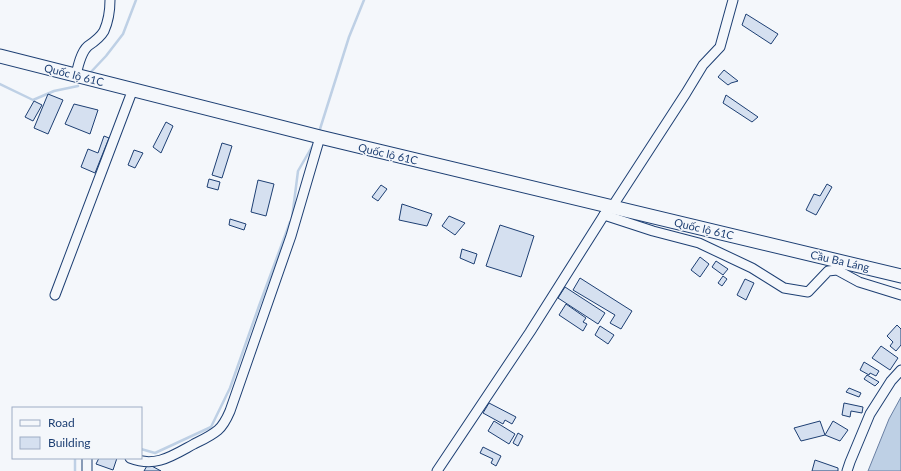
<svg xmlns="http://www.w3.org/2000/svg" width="901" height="471" font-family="Lato,sans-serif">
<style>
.water{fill:#bed0e5;stroke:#687fa3}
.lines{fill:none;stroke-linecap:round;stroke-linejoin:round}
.stream{stroke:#bed0e5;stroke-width:2.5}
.building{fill:#d5e0f0;stroke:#1d3f73}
.minor-casing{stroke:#1d3f73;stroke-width:11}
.highway-casing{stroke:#1d3f73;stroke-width:15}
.minor{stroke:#f4f7fb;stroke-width:9}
.highway{stroke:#f4f7fb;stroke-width:13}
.labels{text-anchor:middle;stroke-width:3;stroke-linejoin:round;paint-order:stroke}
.street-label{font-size:11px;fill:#1d3f73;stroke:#f4f7fb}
</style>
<rect width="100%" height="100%" fill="#f4f7fb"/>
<polygon class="water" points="901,397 901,471 868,471 889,419"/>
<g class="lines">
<g class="stream">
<polyline points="90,73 106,56 123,34 136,0"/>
<polyline points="0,84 33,100 54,91 78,86"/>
<polyline points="320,129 349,37 364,0"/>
<polyline points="292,218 298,171 313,145"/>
<polyline points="141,449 155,453 211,427 230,388 259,306 290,222"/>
<polyline points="75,458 75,471"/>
</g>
</g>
<g class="building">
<polygon points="746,14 778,34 771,44 742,25"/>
<polygon points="724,70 738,81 731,83 728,85 718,77"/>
<polygon points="48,94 63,100 48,134 34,128"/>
<polygon points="726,95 758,117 752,122 723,103"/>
<polygon points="34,101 42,105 33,121 25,117"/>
<polygon points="74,104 98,110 90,134 65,124"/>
<polygon points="166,122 173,126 161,153 153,147"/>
<polygon points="104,136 109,138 95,173 81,167 88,149 98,153"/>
<polygon points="222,143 232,146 222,178 212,175"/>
<polygon points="134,150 143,153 135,168 128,165"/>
<polygon points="209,179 220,182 218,190 207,187"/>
<polygon points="258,180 274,184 266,216 251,212"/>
<polygon points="827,184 832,187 816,215 806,210 814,194 820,196"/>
<polygon points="381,185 387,189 378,201 372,197"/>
<polygon points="402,204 432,214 427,226 399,220"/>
<polygon points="449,216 465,223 455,235 442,226"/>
<polygon points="230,219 246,224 244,230 229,225"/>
<polygon points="500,225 534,236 521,277 486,266"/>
<polygon points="462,249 477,254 474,264 460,258"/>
<polygon points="700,257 709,264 700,277 691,270"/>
<polygon points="716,261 728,269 723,275 712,267"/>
<polygon points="723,276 727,279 722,286 718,283"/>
<polygon points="580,278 632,311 621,329 610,323 615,315 573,290"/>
<polygon points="745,279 754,283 746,300 737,295"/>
<polygon points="565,287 605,313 598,324 558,298"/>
<polygon points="566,304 586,318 583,322 587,324 583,331 559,315"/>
<polygon points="897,325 901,329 901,345 896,351 890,346 893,342 887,336"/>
<polygon points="600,326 614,335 608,344 595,335"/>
<polygon points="881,346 898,358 890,370 872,358"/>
<polygon points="864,362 879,371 876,376 870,373 869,375 860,370"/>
<polygon points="867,375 879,382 875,386 864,379"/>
<polygon points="849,388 861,393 859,397 846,392"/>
<polygon points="489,403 516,417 512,424 505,420 503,424 483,413"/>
<polygon points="844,403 863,407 862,413 851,411 850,417 842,415"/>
<polygon points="494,421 515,434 509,444 488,431"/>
<polygon points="820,421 825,435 801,441 794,428"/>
<polygon points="833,421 848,430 840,441 825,435"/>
<polygon points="518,433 523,436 518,446 513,443"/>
<polygon points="483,447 501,456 496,466 491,463 493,459 480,453"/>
<polygon points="99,458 117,458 113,470 96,464"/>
<polygon points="815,460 838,468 838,471 812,471"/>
<polygon points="148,464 161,471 144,471"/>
</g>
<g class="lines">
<defs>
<g id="minor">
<path d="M76 75C78 66 81 52 88 46 94 42 100 38 104 31 108 22 110 9 110 0"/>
<polyline points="604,215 653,231 699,243 752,268 784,288 808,292 828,271 837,270 859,282 901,295"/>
<polyline points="55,295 133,89"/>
<polyline points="87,458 87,471"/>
<path d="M130 458C156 468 172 456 194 444 202 440 211 436 218 430 224 425 227 418 230 411L291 236 320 137"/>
<polyline points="437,471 530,332 604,215 612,207 686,93 703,65 720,47 733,0"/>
<polyline points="847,471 850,462 870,414 891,381 901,370"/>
</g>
<polyline id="highway" points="0,56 320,137 901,276"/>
</defs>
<use href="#minor" class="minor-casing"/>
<use href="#highway" class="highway-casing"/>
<use href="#minor" class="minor"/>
<use href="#highway" class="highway"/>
</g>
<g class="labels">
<g class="street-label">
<text transform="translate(74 75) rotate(14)" y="4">Quốc lộ 61C</text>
<text transform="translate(388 154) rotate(13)" y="4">Quốc lộ 61C</text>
<text transform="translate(704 229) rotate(13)" y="4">Quốc lộ 61C</text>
<text transform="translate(840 261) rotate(13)" y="4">Cầu Ba Láng</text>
</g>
</g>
<rect x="12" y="407" width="130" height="52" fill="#f4f7fb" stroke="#9eadc5"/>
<rect x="20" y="420" width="20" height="6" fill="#f4f7fb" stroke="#9eadc5"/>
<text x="48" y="427" font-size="12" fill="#1d3f73">Road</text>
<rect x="20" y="437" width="20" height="12" fill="#d5e0f0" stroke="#9eadc5"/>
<text x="48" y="447" font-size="12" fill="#1d3f73">Building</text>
</svg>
